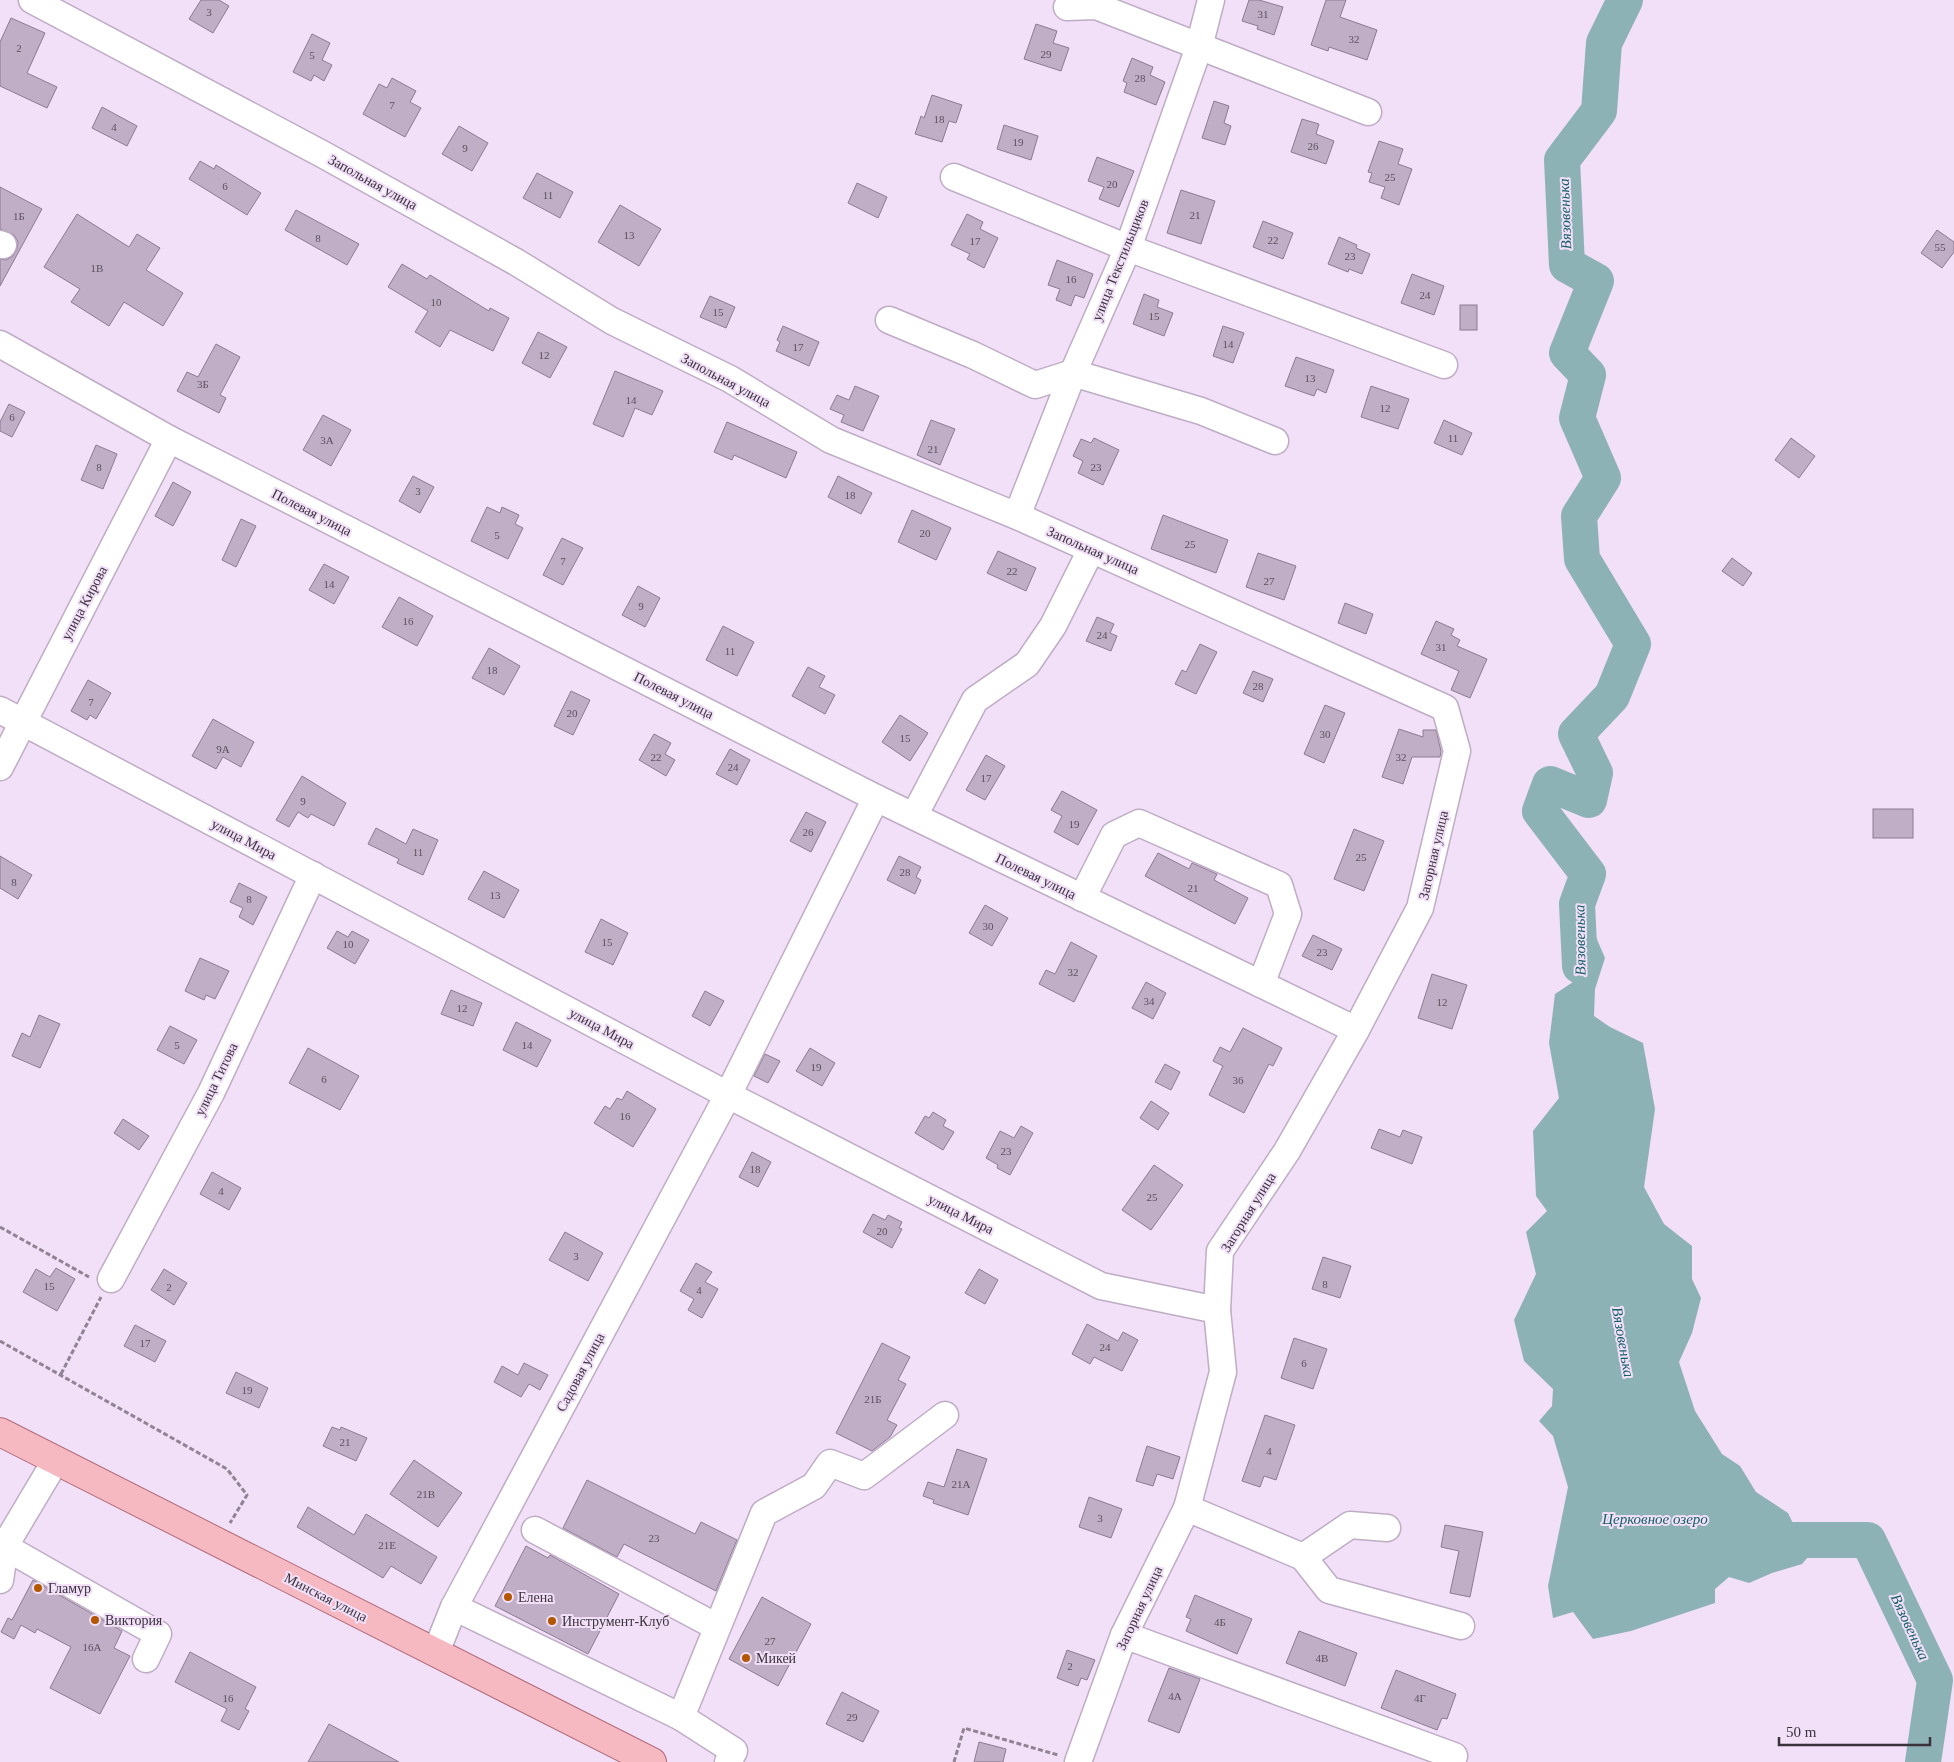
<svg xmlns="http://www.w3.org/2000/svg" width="1954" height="1762" font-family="'Times New Roman',serif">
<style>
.water{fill:#8db2b6}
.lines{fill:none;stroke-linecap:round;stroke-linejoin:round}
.river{stroke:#8db2b6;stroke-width:36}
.building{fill:#c0adc6;stroke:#8c7b92}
.minor-casing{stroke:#beadc5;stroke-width:29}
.major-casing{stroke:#b06c79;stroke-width:30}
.path{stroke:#908394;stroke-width:3;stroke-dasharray:5 2.5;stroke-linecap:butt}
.minor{stroke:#fff;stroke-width:26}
.major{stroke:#f6b9c2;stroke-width:28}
.poi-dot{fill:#b35700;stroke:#f2dff8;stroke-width:2}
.labels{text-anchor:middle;stroke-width:4;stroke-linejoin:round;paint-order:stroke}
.number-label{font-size:11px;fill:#5c525e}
.street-label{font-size:14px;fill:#3a333c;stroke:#f2dff8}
.poi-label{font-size:14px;fill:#3a333c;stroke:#f2dff8;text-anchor:start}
.water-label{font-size:15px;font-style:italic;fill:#146067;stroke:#f2dff8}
</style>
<rect width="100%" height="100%" fill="#f2dff8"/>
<polygon class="water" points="1570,916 1587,916 1605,958 1595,989 1594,1016 1610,1027 1643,1043 1655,1109 1644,1187 1664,1224 1692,1246 1692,1279 1701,1298 1692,1333 1679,1362 1695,1411 1722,1454 1740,1466 1756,1492 1788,1513 1809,1556 1802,1564 1772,1573 1749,1583 1729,1577 1715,1589 1715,1603 1631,1631 1593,1639 1573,1612 1553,1618 1548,1586 1568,1487 1553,1436 1539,1421 1552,1406 1553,1389 1524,1361 1514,1320 1536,1274 1526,1232 1547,1211 1536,1196 1533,1131 1559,1098 1549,1043 1555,994 1573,982"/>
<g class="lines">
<g class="river">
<polyline points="1580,966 1577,904 1588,874 1540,811 1550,784 1589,800 1595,773 1576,734 1612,696 1633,644 1582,559 1579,516 1603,478 1577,418 1588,375 1567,353 1596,281 1567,265 1562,160 1599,111 1604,43 1625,0"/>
<polyline points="1753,1540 1868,1540 1935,1680 1923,1762"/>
</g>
</g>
<g class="building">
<polygon points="201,0 219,0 229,6 213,33 189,19"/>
<polygon points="1249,0 1259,0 1283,7 1274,35 1257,29 1258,26 1242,21"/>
<polygon points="1326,0 1346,0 1340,17 1377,30 1367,60 1329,47 1328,51 1311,45"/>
<polygon points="11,18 45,33 27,73 57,87 47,108 0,86 0,42"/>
<polygon points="1036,24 1057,31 1053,43 1069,48 1061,71 1024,59"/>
<polygon points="312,34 330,43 322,60 332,65 324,81 314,75 311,81 293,72"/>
<polygon points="1132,58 1153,67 1150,75 1165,82 1156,105 1124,92 1127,83 1123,81"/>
<polygon points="392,78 416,91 410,102 421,108 405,137 363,114 379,84 387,88"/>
<polygon points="932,95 962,105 956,123 949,121 942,142 915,134 921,116 924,118"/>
<polygon points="1214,101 1229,106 1224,123 1231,126 1225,145 1202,138"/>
<polygon points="102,107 137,126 127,146 92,128"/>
<polygon points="1302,119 1319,124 1316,134 1334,141 1326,164 1291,152"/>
<polygon points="1004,125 1038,136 1031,160 997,149"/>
<polygon points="459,126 488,143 472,171 442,154"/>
<polygon points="1379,141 1403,149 1398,164 1412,169 1399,205 1381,198 1385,187 1369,182 1372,173 1368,172"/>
<polygon points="1097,157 1134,171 1119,207 1099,199 1104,187 1088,181"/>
<polygon points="200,161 214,169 216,165 261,193 247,215 189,179"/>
<polygon points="537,173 573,192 560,218 523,198"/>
<polygon points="857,183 887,197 878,218 848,203"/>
<polygon points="0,187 42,209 0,286 0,259 6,260 13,256 17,249 18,242 14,235 0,229"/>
<polygon points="1181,190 1215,201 1201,244 1167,233"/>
<polygon points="620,205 661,229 639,266 598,242"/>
<polygon points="296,210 359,244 347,265 285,230"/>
<polygon points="77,214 129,247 137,234 160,248 146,270 183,293 163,326 124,302 109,326 71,302 80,289 44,267"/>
<polygon points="967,214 983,222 980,229 998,238 984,268 967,259 970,254 951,245"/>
<polygon points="1263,221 1293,233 1283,259 1253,247"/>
<polygon points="1937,230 1954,242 1954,252 1942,268 1921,253"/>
<polygon points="1339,237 1357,245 1356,248 1370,254 1362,274 1349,269 1348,272 1328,264"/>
<polygon points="1057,260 1093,274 1084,298 1075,295 1071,306 1056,300 1060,289 1048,285"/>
<polygon points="402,264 427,279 430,275 489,311 490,308 509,318 493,351 450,330 440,347 415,332 428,311 388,287"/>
<polygon points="1412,274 1444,286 1434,315 1401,303"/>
<polygon points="1144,294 1159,300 1157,307 1173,313 1164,336 1133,324"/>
<polygon points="710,296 735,307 726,328 700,317"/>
<rect x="1460" y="305" width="17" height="25"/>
<polygon points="783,326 819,342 809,366 776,351 780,342 777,340"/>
<polygon points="1223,326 1244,333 1233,363 1213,356"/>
<polygon points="538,332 567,347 550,378 522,363"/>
<polygon points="216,344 240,357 220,395 226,398 219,413 177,391 187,372 198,377"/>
<polygon points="1296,357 1334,370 1326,393 1317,389 1314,396 1285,386"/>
<polygon points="615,371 663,391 652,415 635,408 623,437 593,424"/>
<polygon points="855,386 879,396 863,431 841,422 844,415 830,409 837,395 849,400"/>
<polygon points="1371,386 1409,399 1398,429 1361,417"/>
<polygon points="9,404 25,412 12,437 0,431 0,422"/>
<polygon points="323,415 351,430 331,466 303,450"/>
<polygon points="931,420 955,429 940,465 917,455"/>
<polygon points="1444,420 1472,433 1462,455 1434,443"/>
<polygon points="727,422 797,452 786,478 734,455 732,460 714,452"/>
<polygon points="1094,438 1119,450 1103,485 1078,473 1083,461 1073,456 1081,439 1091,443"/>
<polygon points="1791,438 1815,456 1799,478 1775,460"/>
<polygon points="96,445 117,454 103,489 81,480"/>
<polygon points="413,476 434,487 420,513 399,501"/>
<polygon points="838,476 872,493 861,514 828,497"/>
<polygon points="173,482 191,492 173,526 155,516"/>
<polygon points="487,507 500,513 502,507 519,515 515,524 523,528 508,559 471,541"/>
<polygon points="912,510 951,528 936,560 898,542"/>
<polygon points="1163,515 1228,540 1216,573 1151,549"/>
<polygon points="241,519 256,526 236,567 222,560"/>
<polygon points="562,538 583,548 563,585 543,575"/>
<polygon points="998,551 1036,568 1026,591 987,573"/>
<polygon points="1258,553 1296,566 1284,600 1246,587"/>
<polygon points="1732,558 1752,573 1743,586 1722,571"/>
<polygon points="324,564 349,577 334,604 309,590"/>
<polygon points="638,586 660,598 645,627 622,615"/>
<polygon points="399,597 433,616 417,646 382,627"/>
<polygon points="1345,603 1373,614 1366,634 1338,623"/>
<polygon points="1097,617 1114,624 1110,633 1117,636 1111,651 1086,641"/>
<polygon points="1436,621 1454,629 1451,635 1460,640 1457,646 1487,659 1470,698 1451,690 1459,671 1421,654"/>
<polygon points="723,626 754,642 737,676 706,660"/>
<polygon points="1200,644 1217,652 1196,694 1175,684 1182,670 1186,672"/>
<polygon points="489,648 520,666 504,695 472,678"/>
<polygon points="808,667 825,676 819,687 835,695 825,714 792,696"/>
<polygon points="1253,671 1273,679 1263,702 1243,693"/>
<polygon points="88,680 111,693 96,719 90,715 87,720 71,711"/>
<polygon points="571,691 590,700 573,735 554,726"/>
<polygon points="1325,705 1345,713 1324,763 1304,754"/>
<polygon points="900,715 928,733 910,761 882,742"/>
<polygon points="213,719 254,742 241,767 223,757 216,769 192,756"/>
<polygon points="1399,729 1423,737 1423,730 1436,730 1441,751 1440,757 1412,757 1403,784 1382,777"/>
<polygon points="654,734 671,743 665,754 675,760 666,776 639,760"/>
<polygon points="730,749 750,760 737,785 716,774"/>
<polygon points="986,755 1005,766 985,800 966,790"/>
<polygon points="302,776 346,803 334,826 311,814 308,818 298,812 289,827 276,820"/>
<polygon points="1062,791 1097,810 1078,845 1054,832 1062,816 1051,810"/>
<rect x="1873" y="809" width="40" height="29"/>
<polygon points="806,812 826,822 811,852 790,841"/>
<polygon points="376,828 406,844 413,829 438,840 423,875 397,863 399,859 368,844"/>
<polygon points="1354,829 1384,841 1364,891 1334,879"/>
<polygon points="1158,853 1189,869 1192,863 1217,874 1214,880 1248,898 1235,924 1145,876"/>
<polygon points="0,856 32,875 18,899 0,888"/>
<polygon points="899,856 921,867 916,877 921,880 915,894 887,880"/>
<polygon points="484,871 519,890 504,918 468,899"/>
<polygon points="239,883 267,897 253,925 239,917 243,908 230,902"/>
<polygon points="985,905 1008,918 992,946 969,933"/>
<polygon points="601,919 628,933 613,965 585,952"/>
<polygon points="337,931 348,937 352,931 369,940 355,964 327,948"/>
<polygon points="1313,935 1342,949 1332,970 1302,956"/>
<polygon points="1071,942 1097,956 1074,1002 1039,984 1046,970 1055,974"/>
<polygon points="200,958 229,971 215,999 206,995 204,1000 185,991"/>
<polygon points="1432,974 1467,985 1452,1029 1418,1018"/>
<polygon points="1146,982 1166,993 1153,1019 1132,1008"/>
<polygon points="451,990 482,1003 473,1026 441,1014"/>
<polygon points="705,991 724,1001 710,1026 692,1016"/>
<polygon points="39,1015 60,1024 40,1068 12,1056 22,1033 30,1037"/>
<polygon points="516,1022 551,1040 537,1067 503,1050"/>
<polygon points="170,1026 197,1040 184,1064 157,1050"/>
<polygon points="1243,1028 1282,1048 1273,1066 1269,1064 1244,1113 1209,1095 1223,1066 1213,1061 1220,1047 1230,1052"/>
<polygon points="308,1048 359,1076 340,1110 289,1083"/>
<polygon points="810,1048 835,1063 822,1086 796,1071"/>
<polygon points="765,1054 780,1061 768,1083 754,1076"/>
<polygon points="1165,1064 1180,1072 1171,1090 1155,1082"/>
<polygon points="627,1091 656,1109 633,1147 594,1123 605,1106 610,1109 617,1098 622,1100"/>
<polygon points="1151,1101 1169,1113 1158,1130 1140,1118"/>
<polygon points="933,1112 946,1120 943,1126 954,1132 943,1150 915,1133 925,1116 929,1118"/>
<polygon points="123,1119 149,1136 139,1150 114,1133"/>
<polygon points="1021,1126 1033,1133 1010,1175 997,1168 998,1165 986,1158 1000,1131 1014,1138"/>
<polygon points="1379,1129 1400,1137 1403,1130 1422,1137 1412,1164 1371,1148"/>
<polygon points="752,1152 771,1162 758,1187 739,1177"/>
<polygon points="1154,1165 1183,1185 1151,1230 1122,1210"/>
<polygon points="212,1172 241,1188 229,1210 200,1194"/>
<polygon points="873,1214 885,1220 888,1215 902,1222 899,1228 902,1229 892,1248 863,1232"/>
<polygon points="565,1232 603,1253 588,1281 549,1260"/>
<polygon points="1323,1257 1351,1266 1340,1298 1312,1289"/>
<polygon points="696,1263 712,1272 705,1282 718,1289 702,1318 688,1310 694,1299 680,1291"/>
<polygon points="56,1268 75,1279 57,1311 23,1292 36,1269 50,1277"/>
<polygon points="164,1269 187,1283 174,1305 151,1290"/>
<polygon points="979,1269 998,1280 985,1304 965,1293"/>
<polygon points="1087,1324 1118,1341 1123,1332 1138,1340 1122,1371 1094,1357 1090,1364 1072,1354"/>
<polygon points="135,1325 166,1341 155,1362 124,1346"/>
<polygon points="1294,1338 1327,1349 1313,1389 1281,1378"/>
<polygon points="882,1343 910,1357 898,1380 906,1384 887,1420 897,1425 890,1437 872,1451 836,1433"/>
<polygon points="524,1363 548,1375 540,1390 529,1384 521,1397 494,1382 502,1366 518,1375"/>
<polygon points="236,1372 268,1388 259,1408 226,1393"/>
<polygon points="1265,1415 1295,1425 1276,1480 1264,1476 1260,1487 1242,1481"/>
<polygon points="332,1427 340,1430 341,1427 367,1438 356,1461 323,1446"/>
<polygon points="1147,1446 1180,1457 1173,1479 1157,1474 1153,1486 1136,1481"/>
<polygon points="957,1449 987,1459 968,1515 933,1503 934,1500 923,1496 928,1482 944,1487"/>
<polygon points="414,1460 462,1493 438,1527 390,1494"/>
<polygon points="587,1480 695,1534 701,1522 737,1540 716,1591 624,1544 617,1557 563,1528"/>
<polygon points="1089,1497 1122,1509 1111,1538 1079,1527"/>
<polygon points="308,1507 354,1535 366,1514 437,1557 421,1584 391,1566 383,1578 297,1527"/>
<polygon points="1445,1525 1483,1532 1470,1597 1450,1593 1459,1551 1441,1547"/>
<polygon points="526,1546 548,1558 550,1555 619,1594 588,1654 495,1606"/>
<polygon points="33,1580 122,1631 114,1648 130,1656 100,1714 50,1688 71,1647 37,1629 35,1633 21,1625 14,1639 1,1632 8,1618 12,1620"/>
<polygon points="1195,1595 1252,1619 1237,1654 1186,1631 1191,1619 1186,1617"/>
<polygon points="762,1597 811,1624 778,1686 729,1659"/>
<polygon points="1299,1631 1357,1653 1345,1686 1286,1663"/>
<polygon points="1067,1650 1095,1660 1087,1680 1081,1678 1078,1686 1057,1678"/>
<polygon points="190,1652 256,1687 245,1709 249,1711 239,1730 221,1721 227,1709 175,1682"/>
<polygon points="1169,1668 1200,1679 1179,1733 1148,1721"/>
<polygon points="1396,1670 1456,1694 1447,1719 1442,1718 1437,1730 1381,1708"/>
<polygon points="842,1692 879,1711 863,1742 826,1724"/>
<polygon points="329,1724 399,1762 308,1762"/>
<polygon points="979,1742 1006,1749 1003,1762 974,1762"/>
</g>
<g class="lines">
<defs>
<g id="minor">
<polyline points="32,0 324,155 516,262 612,321 730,379 831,440 1017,516 1445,708 1457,751 1420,908 1356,1030 1287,1151 1220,1251 1217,1310 1223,1372 1187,1508 1124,1635 1078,1762"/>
<polyline points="1067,7 1096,6 1368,112"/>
<polyline points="954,177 1128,248 1444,365"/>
<polyline points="0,244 3,245"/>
<polyline points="889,320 973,355 1035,385 1073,373 1201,411 1275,441"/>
<polyline points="0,344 169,439 876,798 1356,1030"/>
<polyline points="1017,516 1073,373 1128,248 1199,47 1211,0"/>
<polyline points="0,710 728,1095 1101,1286 1217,1310"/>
<polyline points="0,767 169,439"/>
<polyline points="914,816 975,700 1027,664 1053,626 1091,550"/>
<polyline points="1082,898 1114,835 1139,823 1279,885 1288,914 1261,984"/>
<polyline points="111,1279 211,1093 313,875"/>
<polyline points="1187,1508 1303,1557 1329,1590 1461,1626"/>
<polyline points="535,1530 717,1627"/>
<polyline points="0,1554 56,1460"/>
<polyline points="1303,1557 1350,1525 1387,1528"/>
<polyline points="0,1580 5,1547 158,1634 146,1659"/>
<polyline points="454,1607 681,1717"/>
<polyline points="1124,1635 1454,1756"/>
<polyline points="436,1652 454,1607 475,1568 728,1095 876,798"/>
<polyline points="728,1762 734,1751 681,1717 764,1513 814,1486 830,1463 864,1476 945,1415"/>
</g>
<polyline id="major" points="0,1432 652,1762"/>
</defs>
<use href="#minor" class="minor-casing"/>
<use href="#major" class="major-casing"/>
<g class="path">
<polyline points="0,1227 89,1277"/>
<polyline points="0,1341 227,1469 247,1495 230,1523"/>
<polyline points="61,1374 101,1297"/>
<polyline points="954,1762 964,1728 1058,1755"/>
</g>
<use href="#minor" class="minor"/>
<use href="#major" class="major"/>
</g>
<g class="poi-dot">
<circle cx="38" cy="1588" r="5"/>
<circle cx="508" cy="1597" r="5"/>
<circle cx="95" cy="1620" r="5"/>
<circle cx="552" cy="1621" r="5"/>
<circle cx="746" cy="1658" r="5"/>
</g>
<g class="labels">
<g class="number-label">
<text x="209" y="16">3</text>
<text x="1263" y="18">31</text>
<text x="1354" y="43">32</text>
<text x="19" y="52">2</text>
<text x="1046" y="58">29</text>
<text x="312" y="59">5</text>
<text x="1140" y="82">28</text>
<text x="392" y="109">7</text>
<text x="939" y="123">18</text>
<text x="114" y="131">4</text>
<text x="1018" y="146">19</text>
<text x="1313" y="150">26</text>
<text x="465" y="152">9</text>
<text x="1390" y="181">25</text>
<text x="1112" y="188">20</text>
<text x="225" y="190">6</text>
<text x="548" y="199">11</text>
<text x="1195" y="219">21</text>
<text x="19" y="220">1Б</text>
<text x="629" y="239">13</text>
<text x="318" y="242">8</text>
<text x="1273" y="244">22</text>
<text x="975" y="245">17</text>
<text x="1940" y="251">55</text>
<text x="1350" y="260">23</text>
<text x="97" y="272">1В</text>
<text x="1071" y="283">16</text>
<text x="1425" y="299">24</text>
<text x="436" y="306">10</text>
<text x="718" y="316">15</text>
<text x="1154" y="320">15</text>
<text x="1228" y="348">14</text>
<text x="798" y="351">17</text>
<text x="544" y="359">12</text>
<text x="1310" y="382">13</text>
<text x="203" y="388">3Б</text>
<text x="631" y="404">14</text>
<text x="1385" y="412">12</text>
<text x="12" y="421">6</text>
<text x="1453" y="442">11</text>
<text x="327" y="444">3А</text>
<text x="933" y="453">21</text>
<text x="99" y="471">8</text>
<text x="1096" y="471">23</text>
<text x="418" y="495">3</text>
<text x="850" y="499">18</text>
<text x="925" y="537">20</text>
<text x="497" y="539">5</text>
<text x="1190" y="548">25</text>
<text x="563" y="565">7</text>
<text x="1012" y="575">22</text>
<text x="1269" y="585">27</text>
<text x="329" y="588">14</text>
<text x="641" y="610">9</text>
<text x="408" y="625">16</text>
<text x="1102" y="639">24</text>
<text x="1441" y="651">31</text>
<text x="730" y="655">11</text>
<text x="492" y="674">18</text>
<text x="1258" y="690">28</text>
<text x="91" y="706">7</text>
<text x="572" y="717">20</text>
<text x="1325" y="738">30</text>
<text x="905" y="742">15</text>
<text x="223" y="753">9А</text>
<text x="656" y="761">22</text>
<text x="1401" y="761">32</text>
<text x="733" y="771">24</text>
<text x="986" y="782">17</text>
<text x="303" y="805">9</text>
<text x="1074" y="828">19</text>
<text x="808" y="836">26</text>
<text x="418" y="856">11</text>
<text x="1361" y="861">25</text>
<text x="905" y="876">28</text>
<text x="14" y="886">8</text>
<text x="1193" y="892">21</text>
<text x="495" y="899">13</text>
<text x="249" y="903">8</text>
<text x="988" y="930">30</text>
<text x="607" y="946">15</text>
<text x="348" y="948">10</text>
<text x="1322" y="956">23</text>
<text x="1073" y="976">32</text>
<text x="1149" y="1005">34</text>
<text x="1442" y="1006">12</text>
<text x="462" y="1012">12</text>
<text x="177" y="1049">5</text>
<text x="527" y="1049">14</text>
<text x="816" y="1071">19</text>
<text x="324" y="1083">6</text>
<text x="1238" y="1084">36</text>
<text x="625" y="1120">16</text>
<text x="1006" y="1155">23</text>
<text x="755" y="1173">18</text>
<text x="221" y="1195">4</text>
<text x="1152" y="1201">25</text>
<text x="882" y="1235">20</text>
<text x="576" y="1260">3</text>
<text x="1325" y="1288">8</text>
<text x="49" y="1290">15</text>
<text x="169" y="1291">2</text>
<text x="699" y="1294">4</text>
<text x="145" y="1347">17</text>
<text x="1105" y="1351">24</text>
<text x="1304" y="1367">6</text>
<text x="247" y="1394">19</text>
<text x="873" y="1403">21Б</text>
<text x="345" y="1446">21</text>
<text x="1269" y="1455">4</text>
<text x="961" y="1488">21А</text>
<text x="426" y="1498">21В</text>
<text x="1100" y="1522">3</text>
<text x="654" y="1542">23</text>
<text x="387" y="1549">21Е</text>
<text x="1220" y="1626">4Б</text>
<text x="770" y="1645">27</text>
<text x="92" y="1651">16А</text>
<text x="1322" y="1662">4В</text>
<text x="1070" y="1670">2</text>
<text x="1175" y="1700">4А</text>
<text x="228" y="1702">16</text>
<text x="1420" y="1702">4Г</text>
<text x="852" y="1721">29</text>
</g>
<g class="street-label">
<text transform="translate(373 182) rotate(29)" y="5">Запольная улица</text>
<text transform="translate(1120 260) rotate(-68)" y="5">улица Текстильщиков</text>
<text transform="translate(726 380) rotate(28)" y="5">Запольная улица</text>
<text transform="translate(312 512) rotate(27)" y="5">Полевая улица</text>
<text transform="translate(1093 550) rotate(24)" y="5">Запольная улица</text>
<text transform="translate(84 603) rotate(-62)" y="5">улица Кирова</text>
<text transform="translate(674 695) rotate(27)" y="5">Полевая улица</text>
<text transform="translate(244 839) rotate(28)" y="5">улица Мира</text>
<text transform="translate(1433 855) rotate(-77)" y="5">Загорная улица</text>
<text transform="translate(1036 876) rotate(26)" y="5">Полевая улица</text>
<text transform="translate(602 1028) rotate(28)" y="5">улица Мира</text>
<text transform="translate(216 1079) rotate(-64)" y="5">улица Титова</text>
<text transform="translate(1248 1212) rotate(-58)" y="5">Загорная улица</text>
<text transform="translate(961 1214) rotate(27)" y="5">улица Мира</text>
<text transform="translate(580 1372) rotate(-62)" y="5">Садовая улица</text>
<text transform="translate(326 1597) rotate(27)" y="5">Минская улица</text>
<text transform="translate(1139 1608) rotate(-65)" y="5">Загорная улица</text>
</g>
<g class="poi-label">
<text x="48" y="1593">Гламур</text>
<text x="518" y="1602">Елена</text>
<text x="105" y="1625">Виктория</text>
<text x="562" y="1626">Инструмент-Клуб</text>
<text x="756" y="1663">Микей</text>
</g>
<g class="water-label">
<text transform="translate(1565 214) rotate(-92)" y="5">Вязовенька</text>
<text transform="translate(1580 940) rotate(-91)" y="5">Вязовенька</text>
<text transform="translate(1623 1342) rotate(80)" y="5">Вязовенька</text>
<text x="1655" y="1524">Церковное озеро</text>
<text transform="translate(1910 1627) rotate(65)" y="5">Вязовенька</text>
</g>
</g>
<path d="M1779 1737v8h151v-8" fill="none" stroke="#3a333c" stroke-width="2.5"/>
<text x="1786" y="1737" font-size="15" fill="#3a333c" stroke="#f2dff8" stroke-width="4" paint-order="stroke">50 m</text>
</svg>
